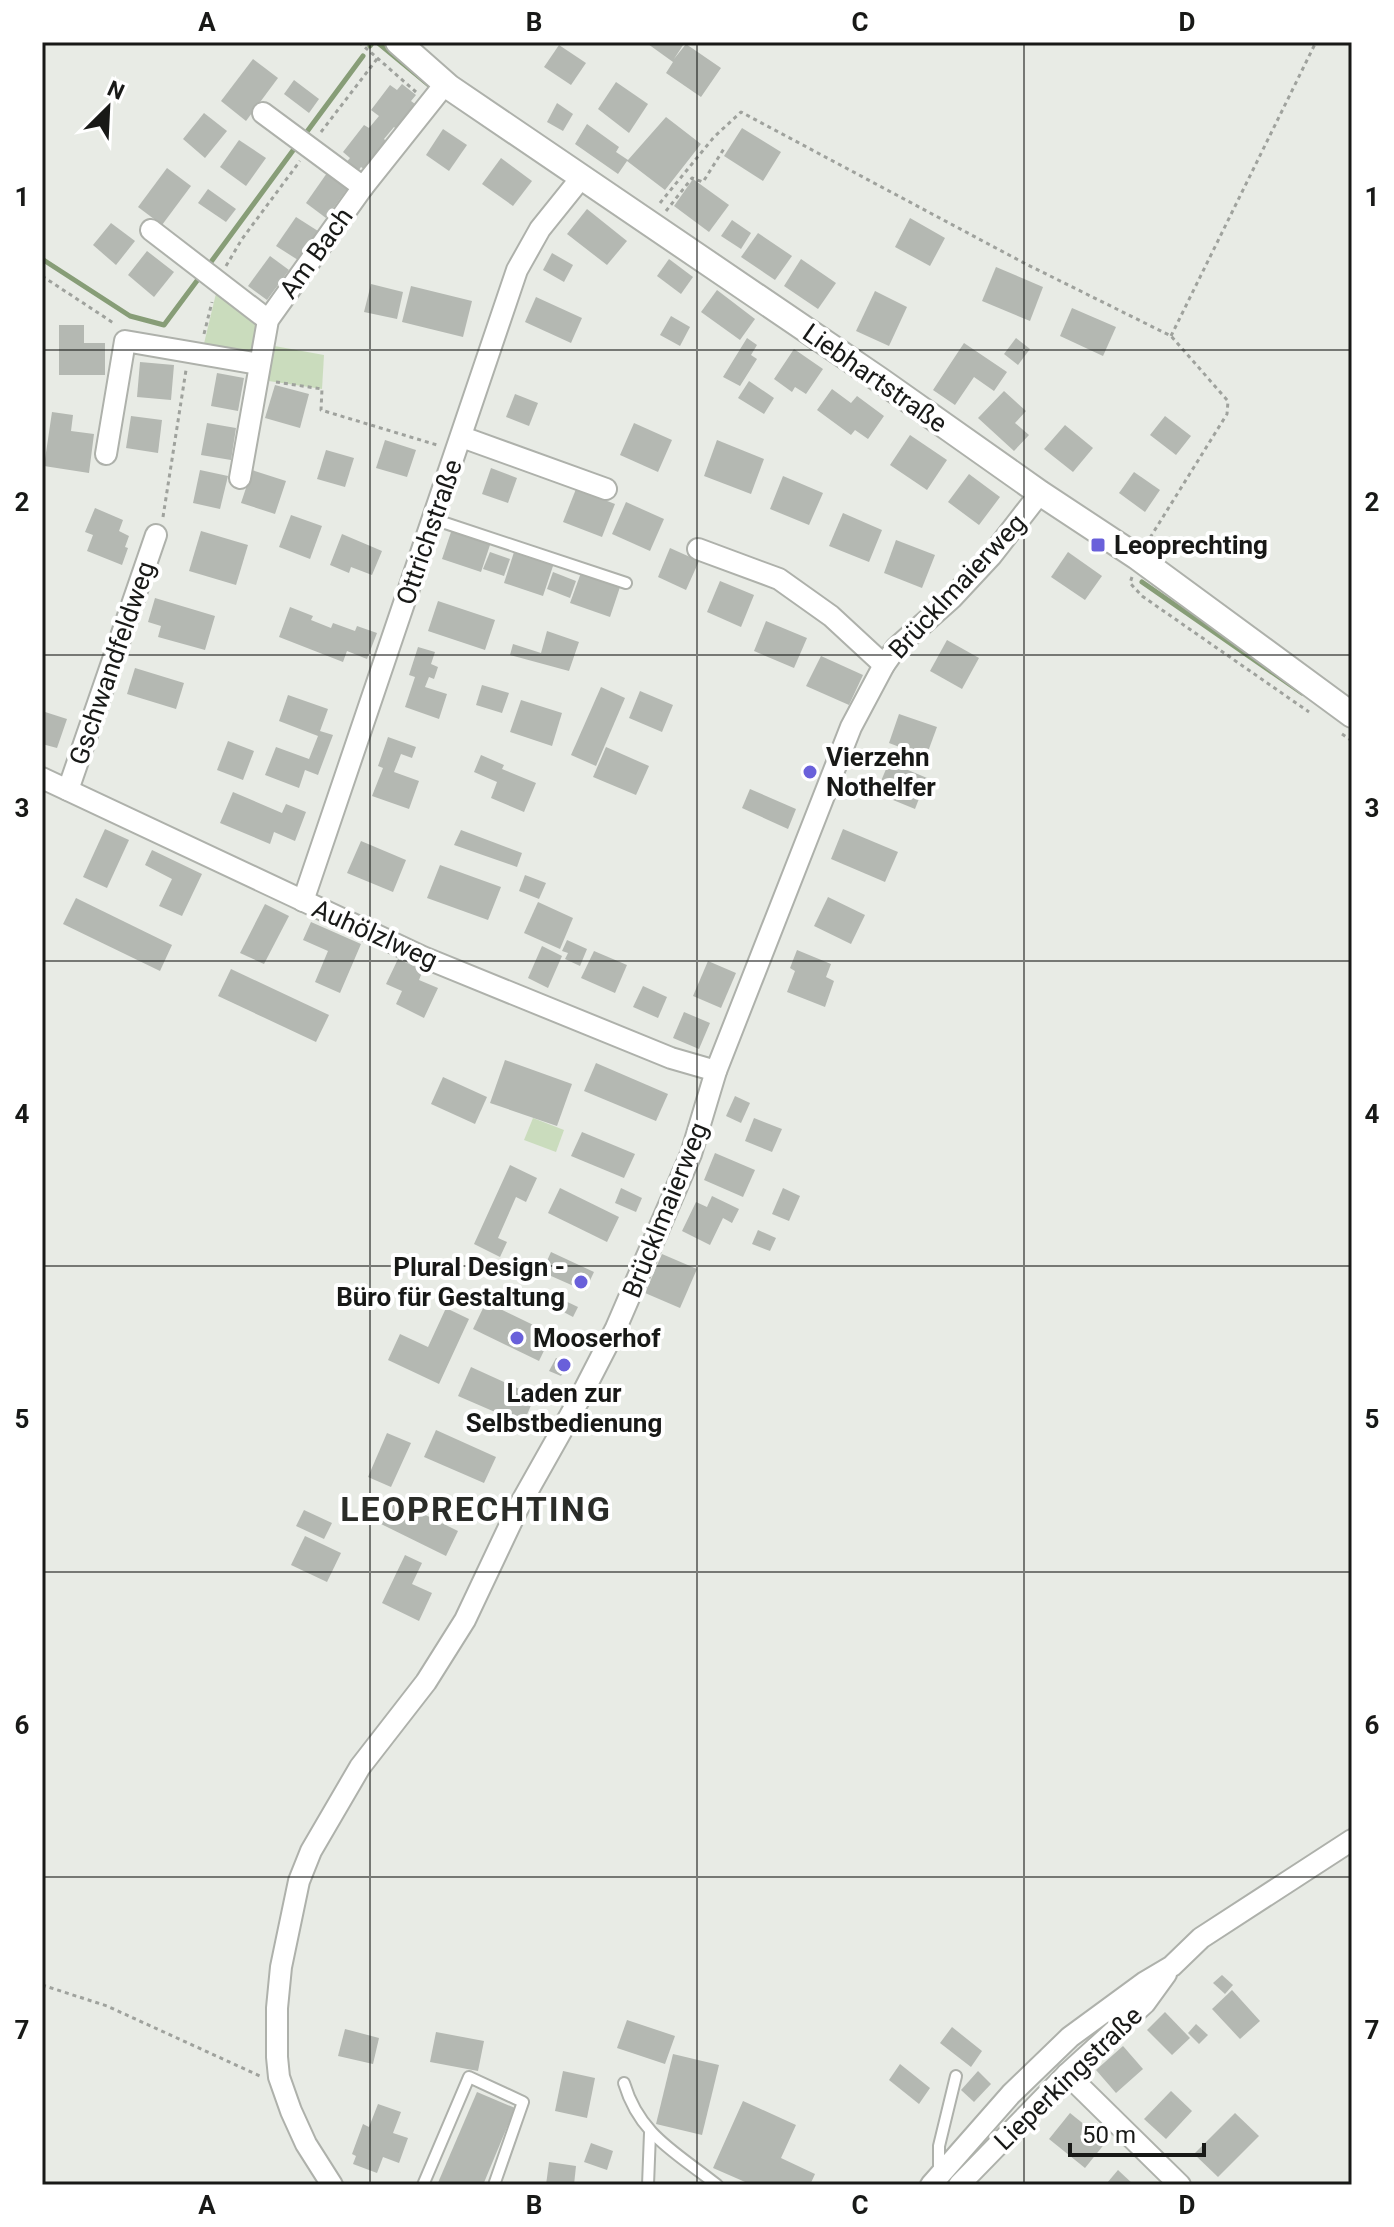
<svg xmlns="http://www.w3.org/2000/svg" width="1394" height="2227" font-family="Roboto,sans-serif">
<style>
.green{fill:#cadcbd}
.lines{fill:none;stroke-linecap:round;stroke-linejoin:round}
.stream{stroke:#879d77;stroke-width:5}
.building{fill:#b4b8b2}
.service-casing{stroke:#aeb1ab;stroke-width:14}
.minor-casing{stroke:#aeb1ab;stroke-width:24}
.tertiary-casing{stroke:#aeb1ab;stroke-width:28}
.path{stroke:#9fa29d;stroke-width:3;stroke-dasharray:4 4;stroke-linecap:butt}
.service{stroke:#fff;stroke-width:10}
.minor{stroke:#fff;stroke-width:20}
.tertiary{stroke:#fff;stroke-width:24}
.grid{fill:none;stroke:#181917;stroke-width:2;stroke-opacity:0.55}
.poi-dot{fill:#6960da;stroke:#fff;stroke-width:3}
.labels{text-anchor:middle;stroke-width:8;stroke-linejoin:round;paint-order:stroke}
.street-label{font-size:26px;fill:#181917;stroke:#fff}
.poi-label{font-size:26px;font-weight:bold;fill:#181917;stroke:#fff;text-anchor:start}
.district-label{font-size:34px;font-weight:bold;letter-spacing:2px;fill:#2a2c28;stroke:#fff}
.neatline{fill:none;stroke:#181917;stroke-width:3}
.grid-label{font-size:26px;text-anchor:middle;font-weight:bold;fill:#181917}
</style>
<rect width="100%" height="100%" fill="#e8ebe5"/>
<g class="green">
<polygon points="218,285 265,321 257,361 202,352"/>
<polygon points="269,345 324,355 322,389 262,380"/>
<polygon points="533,1118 564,1130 556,1152 524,1140"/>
</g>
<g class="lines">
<g class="stream">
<polyline points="377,42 429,85"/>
<polyline points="370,46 373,42"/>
<polyline points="303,137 363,56"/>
<polyline points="42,259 130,316 164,325 202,274"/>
<polyline points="208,266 297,145"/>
<polyline points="1142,582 1302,693"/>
</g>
</g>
<g class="building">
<polygon points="650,42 685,42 674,59 686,44 721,68 701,97 666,73 673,62 648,44"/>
<polygon points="559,45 586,63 571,85 544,67"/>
<polygon points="253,59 278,78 246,121 221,101"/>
<polygon points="294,80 319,99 309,113 284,94"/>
<polygon points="616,82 648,104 629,133 598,109"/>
<polygon points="402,84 416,95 411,101 415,104 397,130 394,127 384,139 387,142 364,169 361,167 356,174 344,165 350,158 343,152 364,125 369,128 379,116 371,110 390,85 397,90"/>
<polygon points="557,103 573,114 563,131 547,122"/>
<polygon points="204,113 227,131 205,158 183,139"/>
<polygon points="666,117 701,144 665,190 627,161 618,174 575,144 587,124 619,147 616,152 628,160"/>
<polygon points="742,128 781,152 763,181 724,156"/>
<polygon points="443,129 467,145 449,171 426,155"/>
<polygon points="239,140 266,158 246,186 220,167"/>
<polygon points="501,158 532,181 513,206 482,184"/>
<polygon points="167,168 191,186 162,225 138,207"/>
<polygon points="327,173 348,188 326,218 306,203"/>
<polygon points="693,179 729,205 709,232 674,206"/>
<polygon points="208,189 236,209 226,222 198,203"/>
<polygon points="587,209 627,241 607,265 567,234"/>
<polygon points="296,217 318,231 298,260 276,246"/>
<polygon points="910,218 945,238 930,266 895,247"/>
<polygon points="732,220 751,233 741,249 721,236"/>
<polygon points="111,223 135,241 116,265 93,245"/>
<polygon points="758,233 792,256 775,280 741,257"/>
<polygon points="147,251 174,272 154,297 128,275"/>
<polygon points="552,253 573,265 564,282 543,270"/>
<polygon points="270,256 289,270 267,300 248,286"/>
<polygon points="669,259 693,277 681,294 657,276"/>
<polygon points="801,259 836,283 818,309 784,286"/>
<polygon points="996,267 1043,287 1030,321 982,301"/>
<polygon points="371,284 403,292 397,319 364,312"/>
<polygon points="411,286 472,301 463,337 402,322"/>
<polygon points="717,290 755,319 740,340 701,312"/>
<polygon points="875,291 907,307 889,346 856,331"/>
<polygon points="536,297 582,318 571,343 525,322"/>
<polygon points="1072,308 1116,327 1103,356 1060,336"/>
<polygon points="671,316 690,327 680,346 660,335"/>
<polygon points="59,325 84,325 84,343 105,343 105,375 59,375"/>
<polygon points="747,338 757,345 751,355 757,359 740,386 723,377"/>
<polygon points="1016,338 1030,349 1018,365 1004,354"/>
<polygon points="964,343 1007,372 994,391 974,377 955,405 933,390"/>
<polygon points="794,349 823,369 806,394 795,387 792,392 774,379"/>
<polygon points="140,362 174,365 171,400 137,397"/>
<polygon points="217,373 244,378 238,411 211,406"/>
<polygon points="749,381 774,398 764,414 738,398"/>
<polygon points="275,385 309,394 300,428 265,418"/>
<polygon points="832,389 851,403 857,396 884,416 868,439 855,430 851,435 817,410"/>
<polygon points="1004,391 1026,411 1015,423 1029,435 1014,451 978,418"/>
<polygon points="515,394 538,403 529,426 506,417"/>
<polygon points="52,412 73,415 71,431 94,434 89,473 44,466"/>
<polygon points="131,416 162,420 158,453 126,448"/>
<polygon points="1165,416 1191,436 1176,455 1150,435"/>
<polygon points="207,423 236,428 231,460 201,455"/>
<polygon points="634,423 672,440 658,472 620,455"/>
<polygon points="1065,425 1093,448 1073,472 1044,449"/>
<polygon points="910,435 947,460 927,490 890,465"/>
<polygon points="385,440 416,450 407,477 376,468"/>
<polygon points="717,440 764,459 751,494 704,476"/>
<polygon points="326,450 354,458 345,487 317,479"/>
<polygon points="491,468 517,478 508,503 482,494"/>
<polygon points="200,470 228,476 220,509 193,503"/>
<polygon points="252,470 286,481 275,514 241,503"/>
<polygon points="1134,472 1160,490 1145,512 1119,493"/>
<polygon points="969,474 1000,497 979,525 948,502"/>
<polygon points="783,476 823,493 809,525 770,509"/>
<polygon points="576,489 615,504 602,537 563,522"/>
<polygon points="626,502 664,519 650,551 612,534"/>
<polygon points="95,508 123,520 119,531 129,536 125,547 128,548 122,565 87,551 93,535 85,532"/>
<polygon points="843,513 882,530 869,562 829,546"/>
<polygon points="291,515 322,526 310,559 279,547"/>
<polygon points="453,526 492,539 481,572 442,559"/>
<polygon points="201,531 248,545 236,585 189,571"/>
<polygon points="342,534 382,551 372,575 351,567 349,573 330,565"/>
<polygon points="896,540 935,555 922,588 884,573"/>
<polygon points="670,548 699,561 686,590 658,577"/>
<polygon points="515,549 554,563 543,596 504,583"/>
<polygon points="490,552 510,559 504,576 483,569"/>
<polygon points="1068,552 1102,576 1085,600 1051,577"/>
<polygon points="582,570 621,584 610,617 570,603"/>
<polygon points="553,572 576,581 570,598 547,589"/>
<polygon points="720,581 754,595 741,627 707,612"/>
<polygon points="155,598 215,616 205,650 158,637 161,626 148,622"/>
<polygon points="438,601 495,620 485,650 428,631"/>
<polygon points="290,607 313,616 311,620 331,628 333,623 355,631 357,626 377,633 367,659 347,651 343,662 279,637"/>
<polygon points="766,621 807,638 794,668 754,651"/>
<polygon points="547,631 579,642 569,671 510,655 513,644 541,653"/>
<polygon points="947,640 979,658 962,689 930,671"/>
<polygon points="418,647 435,652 431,664 438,667 434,679 429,677 425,687 447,694 439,719 405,707 415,677 409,675"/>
<polygon points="821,656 863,675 849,705 806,686"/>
<polygon points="135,668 184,683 176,709 127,694"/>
<polygon points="482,685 509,693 502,713 476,705"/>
<polygon points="601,687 625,698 596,766 571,755"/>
<polygon points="640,691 673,705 662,732 629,718"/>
<polygon points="288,695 328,709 320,731 333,735 318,775 305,770 299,788 265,775 276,747 309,759 318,736 279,721"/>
<polygon points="521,700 562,713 552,746 510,732"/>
<polygon points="42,711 67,719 57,748 42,744"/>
<polygon points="899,714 937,727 926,757 889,743"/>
<polygon points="388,737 416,747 412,758 401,754 394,772 419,781 409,809 372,796 383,768 378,766"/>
<polygon points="228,741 254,751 243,780 217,770"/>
<polygon points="606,747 649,766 636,795 593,777"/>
<polygon points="481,755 504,765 502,769 536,783 524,812 491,798 497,782 474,772"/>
<polygon points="889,762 927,778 915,809 876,793"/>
<polygon points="807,765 819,771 814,780 802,773"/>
<polygon points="750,789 796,809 788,829 742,808"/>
<polygon points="233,792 282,813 286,804 306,812 295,841 274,832 270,844 220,823"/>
<polygon points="105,829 129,840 107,888 83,877"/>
<polygon points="843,829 898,852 885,882 831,859"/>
<polygon points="461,830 522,853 517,867 454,845"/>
<polygon points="361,841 406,860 393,892 347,873"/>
<polygon points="152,850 202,874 182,916 159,906 172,879 145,865"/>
<polygon points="440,865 501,887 488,920 427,898"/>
<polygon points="525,875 546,883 539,899 519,891"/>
<polygon points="828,897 865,915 851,944 814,926"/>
<polygon points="76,898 172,945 160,971 63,924"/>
<polygon points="538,902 573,918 560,949 524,933"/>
<polygon points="265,904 289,916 264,964 240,953"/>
<polygon points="311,922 361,944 340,993 315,982 328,951 303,940"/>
<polygon points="567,940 587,949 580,966 565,959 568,953 562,951"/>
<polygon points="542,946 562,956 548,988 528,978"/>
<polygon points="797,950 831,964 826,977 834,981 825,1007 787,992 795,971 790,968"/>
<polygon points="594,951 627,965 615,993 581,978"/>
<polygon points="398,959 423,970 419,980 438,988 424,1018 396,1004 402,991 386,984"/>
<polygon points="708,961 736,973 721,1008 693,996"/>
<polygon points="231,969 329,1015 316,1042 218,996"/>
<polygon points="643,986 667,997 658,1018 633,1007"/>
<polygon points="684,1012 710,1023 699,1049 673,1038"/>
<polygon points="505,1060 572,1084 557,1126 490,1103"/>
<polygon points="596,1063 668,1094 656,1121 584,1091"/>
<polygon points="443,1077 487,1097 475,1124 431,1104"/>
<polygon points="735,1096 750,1103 741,1123 726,1116"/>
<polygon points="754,1118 782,1129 772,1152 745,1141"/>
<polygon points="582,1132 635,1154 624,1178 571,1156"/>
<polygon points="715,1153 755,1170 743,1197 704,1180"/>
<polygon points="510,1165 537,1178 526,1202 516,1197 498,1238 507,1242 500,1257 474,1244"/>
<polygon points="560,1188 619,1217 607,1242 548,1213"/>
<polygon points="621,1188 642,1198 636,1212 615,1203"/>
<polygon points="783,1188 800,1196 789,1221 772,1214"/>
<polygon points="712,1196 739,1209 732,1223 723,1218 710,1245 682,1231 696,1202 707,1207"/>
<polygon points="758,1230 776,1238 770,1251 752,1244"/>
<polygon points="551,1252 594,1272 585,1291 542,1272"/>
<polygon points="662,1254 697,1269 680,1308 645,1293"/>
<polygon points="559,1298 578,1307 573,1317 554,1307"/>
<polygon points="486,1302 552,1334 539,1361 473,1329"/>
<polygon points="446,1308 469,1319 439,1384 388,1360 400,1334 428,1347"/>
<polygon points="556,1358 568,1363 561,1376 549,1371"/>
<polygon points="471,1367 535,1396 523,1424 458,1396"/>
<polygon points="436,1430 496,1457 484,1483 424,1457"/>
<polygon points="387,1433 411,1443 391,1487 368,1477"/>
<polygon points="393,1499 458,1531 446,1556 381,1524"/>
<polygon points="304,1510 332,1523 324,1539 296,1526"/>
<polygon points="305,1536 341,1553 327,1582 291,1565"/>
<polygon points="405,1555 422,1563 412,1584 432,1593 419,1621 382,1603"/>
<polygon points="1222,1975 1233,1985 1225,1994 1213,1983"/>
<polygon points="1232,1990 1260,2021 1240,2039 1212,2009"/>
<polygon points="1165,2012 1190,2038 1172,2055 1147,2030"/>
<polygon points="627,2020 675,2036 665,2064 617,2048"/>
<polygon points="1196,2024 1208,2035 1199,2044 1188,2033"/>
<polygon points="952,2027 982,2051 971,2067 940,2043"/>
<polygon points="345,2029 379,2038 373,2064 338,2056"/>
<polygon points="436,2032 484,2041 478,2071 430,2062"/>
<polygon points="1123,2046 1143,2069 1116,2093 1096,2070"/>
<polygon points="673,2054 719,2065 702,2135 656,2124"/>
<polygon points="900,2064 930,2088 919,2104 889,2080"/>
<polygon points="563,2071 595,2078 587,2118 555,2111"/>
<polygon points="978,2071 991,2084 974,2102 961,2090"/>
<polygon points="1171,2091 1192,2111 1166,2139 1144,2119"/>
<polygon points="477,2092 515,2108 483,2185 437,2185"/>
<polygon points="743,2101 796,2125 781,2158 815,2174 810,2185 752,2185 713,2168"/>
<polygon points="378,2104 401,2112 393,2133 408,2138 399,2163 383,2157 377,2173 353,2164 356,2156 352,2154 363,2124 369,2127"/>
<polygon points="1070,2113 1106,2142 1085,2168 1049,2139"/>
<polygon points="1235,2113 1259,2136 1218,2177 1194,2154"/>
<polygon points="591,2143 613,2151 607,2170 584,2162"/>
<polygon points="549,2162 576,2166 574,2185 546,2185"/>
<polygon points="1118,2170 1134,2185 1107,2183"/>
</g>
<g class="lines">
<defs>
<g id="service">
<polyline points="433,519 626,583"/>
<path d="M624 2083C640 2136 676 2152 717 2185"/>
<polyline points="939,2173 939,2146 956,2076"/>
<polyline points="423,2185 469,2077 523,2102 494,2185"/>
<polyline points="648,2185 650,2133"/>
</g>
<g id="minor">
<polyline points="263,113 363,187"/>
<polyline points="151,230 268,320"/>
<polyline points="462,437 606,489"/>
<polyline points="106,454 125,341 259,364"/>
<polyline points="240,478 268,320 363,187 445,84"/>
<polyline points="698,549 779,579 831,616 884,665"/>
<polyline points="42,778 423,957 671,1058 716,1071"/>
<polyline points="68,790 156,535"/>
<polyline points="303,901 517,270 540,229 581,178"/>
<polyline points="1067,2074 1180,2185"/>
<polyline points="332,2185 306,2144 291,2111 279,2077 277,2057 277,2008 281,1967 299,1881 311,1851 360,1767 426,1682 465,1620 518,1508 580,1398 616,1328 691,1154 716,1071 851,727 884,665 896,648 952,598 992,555 1040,493"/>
<polyline points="931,2185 1011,2094 1070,2037 1145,1982 1172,1966 1201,1938 1352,1840"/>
<polyline points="959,2185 1067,2074 1145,2003 1166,1974"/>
</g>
<polyline id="tertiary" points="398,42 449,87 880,380 1040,493 1137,557 1352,715"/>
</defs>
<use href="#service" class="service-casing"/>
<use href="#minor" class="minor-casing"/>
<use href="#tertiary" class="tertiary-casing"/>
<g class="path">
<polyline points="359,42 416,92"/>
<polyline points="321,132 377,59"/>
<polyline points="660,203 714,137 741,112 1024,263 1171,336 1228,401 1227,414 1148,541"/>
<polyline points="666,211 692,178 703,182 725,147"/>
<polyline points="226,266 242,239 300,161"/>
<polyline points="42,276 115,324"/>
<polyline points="204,334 212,302"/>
<polyline points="1171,336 1316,42"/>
<polyline points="276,382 322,389 321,410 437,445"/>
<polyline points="163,517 186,370"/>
<polyline points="1132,577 1130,583 1142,596 1309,712"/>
<polyline points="1342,734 1352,741"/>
<polyline points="42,1985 107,2006 260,2076"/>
</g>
<use href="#service" class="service"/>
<use href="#minor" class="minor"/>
<use href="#tertiary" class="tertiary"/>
</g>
<path class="grid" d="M370 42V2185M697 42V2185M1024 42V2185M42 350H1352M42 655H1352M42 961H1352M42 1266H1352M42 1572H1352M42 1877H1352"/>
<g class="poi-dot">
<rect x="1090" y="537" width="16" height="16" rx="4"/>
<circle cx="810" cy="772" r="8"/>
<circle cx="581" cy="1282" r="8"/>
<circle cx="517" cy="1338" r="8"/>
<circle cx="564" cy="1365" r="8"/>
</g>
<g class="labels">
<g class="street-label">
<text transform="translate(316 253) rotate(-54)" y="9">Am Bach</text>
<text transform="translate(875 378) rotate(35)" y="9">Liebhartstraße</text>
<text transform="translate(429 532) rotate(-71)" y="9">Ottrichstraße</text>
<text transform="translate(957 586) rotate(-47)" y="9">Brücklmaierweg</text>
<text transform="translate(112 663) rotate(-71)" y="9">Gschwandfeldweg</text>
<text transform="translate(375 934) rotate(24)" y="9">Auhölzlweg</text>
<text transform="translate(665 1210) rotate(-68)" y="9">Brücklmaierweg</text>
<text transform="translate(1068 2078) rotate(-44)" y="9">Lieperkingstraße</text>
</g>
<g class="poi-label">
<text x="1114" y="554">Leoprechting</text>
<text x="826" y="766">Vierzehn<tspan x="826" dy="30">Nothelfer</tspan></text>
<text x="565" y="1276" text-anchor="end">Plural Design -<tspan x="565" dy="30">Büro für Gestaltung</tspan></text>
<text x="533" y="1347">Mooserhof</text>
<text x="564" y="1402" text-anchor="middle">Laden zur<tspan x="564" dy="30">Selbstbedienung</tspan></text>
</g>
<g class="district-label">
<text x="476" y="1521">LEOPRECHTING</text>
</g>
</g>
<rect width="1394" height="2227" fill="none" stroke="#ffffff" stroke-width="88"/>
<g transform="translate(108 108) rotate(24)" stroke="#ffffff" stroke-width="6" paint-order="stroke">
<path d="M0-6L14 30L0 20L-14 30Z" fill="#181917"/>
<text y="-12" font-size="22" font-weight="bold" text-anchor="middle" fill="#181917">N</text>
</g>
<path d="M1070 2143v12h134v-12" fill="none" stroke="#181917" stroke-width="4"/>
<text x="1082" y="2143" font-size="24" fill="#181917" stroke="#ffffff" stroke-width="6" paint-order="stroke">50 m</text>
<rect x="44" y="44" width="1306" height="2139" class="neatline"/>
<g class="grid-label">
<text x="207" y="31">A</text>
<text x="534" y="31">B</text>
<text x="860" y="31">C</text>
<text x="1187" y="31">D</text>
<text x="22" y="206">1</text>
<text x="1372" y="206">1</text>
<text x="22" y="511">2</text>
<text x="1372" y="511">2</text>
<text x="22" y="817">3</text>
<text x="1372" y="817">3</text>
<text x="22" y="1123">4</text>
<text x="1372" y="1123">4</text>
<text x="22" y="1428">5</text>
<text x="1372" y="1428">5</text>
<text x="22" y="1734">6</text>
<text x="1372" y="1734">6</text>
<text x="22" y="2039">7</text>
<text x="1372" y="2039">7</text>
<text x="207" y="2214">A</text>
<text x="534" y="2214">B</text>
<text x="860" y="2214">C</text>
<text x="1187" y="2214">D</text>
</g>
</svg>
